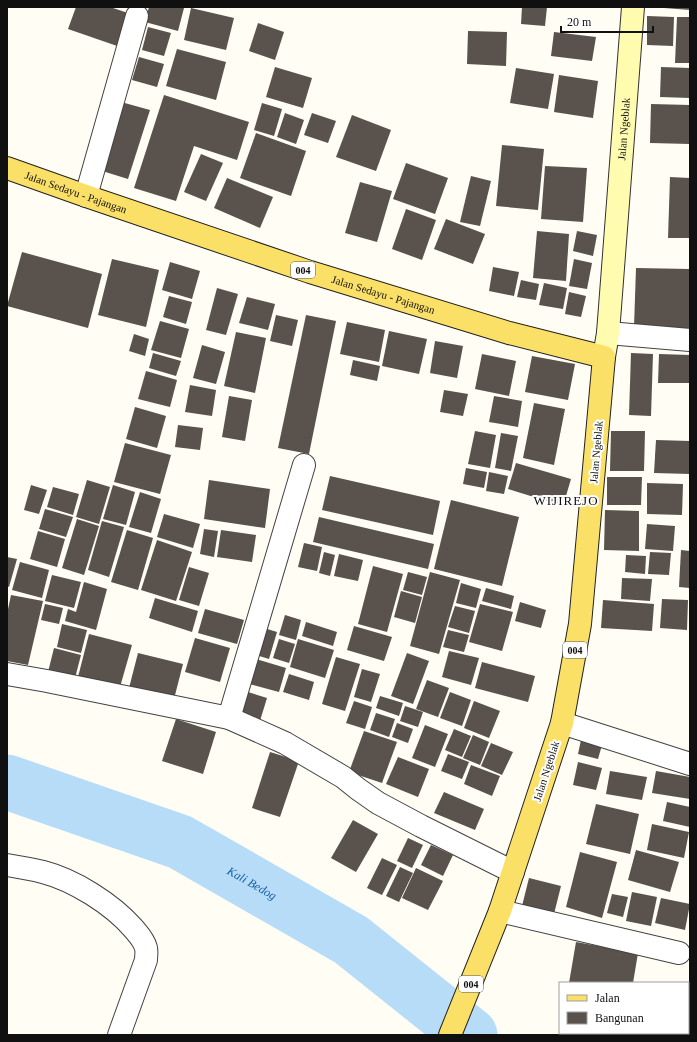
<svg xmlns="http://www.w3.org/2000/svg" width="697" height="1042" font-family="'Times New Roman',serif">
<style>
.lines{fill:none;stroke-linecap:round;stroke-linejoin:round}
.river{stroke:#b7dcf8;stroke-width:55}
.building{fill:#5a524c}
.minor-casing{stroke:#434343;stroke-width:24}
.secondary-casing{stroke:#323232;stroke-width:24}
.primary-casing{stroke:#212121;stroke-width:24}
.minor{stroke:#fff;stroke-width:22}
.secondary{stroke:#fffbaf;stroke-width:22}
.primary{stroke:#fbe068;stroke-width:22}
.labels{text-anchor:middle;stroke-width:4;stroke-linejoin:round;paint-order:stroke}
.shield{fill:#fff;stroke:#585858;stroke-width:1}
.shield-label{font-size:10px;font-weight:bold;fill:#101010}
.street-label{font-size:11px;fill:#101010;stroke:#fff}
.water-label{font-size:12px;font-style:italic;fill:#145fa8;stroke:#fff}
.quarter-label{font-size:13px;letter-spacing:1px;fill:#101010;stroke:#fff}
</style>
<rect width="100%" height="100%" fill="#fffdf4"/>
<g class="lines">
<path class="river" id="s1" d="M7 782 180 842 351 940 470 1035"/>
</g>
<g class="building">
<polygon points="76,7 110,7 131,14 120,47 68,29"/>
<polygon points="149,7 184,8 178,31 145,22"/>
<polygon points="522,7 547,7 545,26 521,24"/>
<polygon points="664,7 690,7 690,10 664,8"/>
<polygon points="191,8 234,18 226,50 184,40"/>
<polygon points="647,16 674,17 673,46 647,45"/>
<polygon points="677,17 690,17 690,63 675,63"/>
<polygon points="258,23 284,32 275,60 249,51"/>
<polygon points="148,27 171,33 164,56 142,50"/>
<polygon points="468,31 507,32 506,66 467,64"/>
<polygon points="554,32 596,37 592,61 551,56"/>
<polygon points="177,49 226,62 216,100 166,86"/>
<polygon points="139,57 164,64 157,87 132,80"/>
<polygon points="275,67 312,78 303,108 266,97"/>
<polygon points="661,67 690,68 690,98 660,97"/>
<polygon points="516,68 554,74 548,109 510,103"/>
<polygon points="559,75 598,81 593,118 554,112"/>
<polygon points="164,95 249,122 237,160 194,146 176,201 134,188"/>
<polygon points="121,102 150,110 128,179 99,170"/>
<polygon points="262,103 282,109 274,136 254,130"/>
<polygon points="651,104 690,105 690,144 650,143"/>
<polygon points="285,113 304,120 296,144 277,137"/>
<polygon points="312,113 336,121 328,143 304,135"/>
<polygon points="352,115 391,130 376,171 336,157"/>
<polygon points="256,133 306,151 291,196 240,178"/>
<polygon points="502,145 544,149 538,210 496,206"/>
<polygon points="201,154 223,163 206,201 184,192"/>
<polygon points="406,163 448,178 435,214 393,199"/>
<polygon points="545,166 587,168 583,222 541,219"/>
<polygon points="471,176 491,181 480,226 460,222"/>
<polygon points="670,177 690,178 690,238 668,238"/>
<polygon points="227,178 273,197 260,228 214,208"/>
<polygon points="360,182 392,191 377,242 345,233"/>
<polygon points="406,209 436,220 422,260 392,249"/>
<polygon points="446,219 485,234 473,264 434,249"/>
<polygon points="537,231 569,234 566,281 533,278"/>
<polygon points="577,231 597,235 593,256 573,251"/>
<polygon points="22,252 102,274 88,328 7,306"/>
<polygon points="112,259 159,270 146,327 98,315"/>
<polygon points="574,259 592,263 587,289 569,286"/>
<polygon points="170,262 200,271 192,299 162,290"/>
<polygon points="493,267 519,272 514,296 489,291"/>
<polygon points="636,268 690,269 690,329 634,327"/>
<polygon points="521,280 539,284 536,300 517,297"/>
<polygon points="544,283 567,288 563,309 539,305"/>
<polygon points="217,288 238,294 226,335 206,330"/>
<polygon points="569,292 586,296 581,317 565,314"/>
<polygon points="169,296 192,302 186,324 163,317"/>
<polygon points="247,297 275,304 268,330 239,323"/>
<polygon points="276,315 298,320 292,346 270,341"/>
<polygon points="306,315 336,321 309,454 278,448"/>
<polygon points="160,321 189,329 181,358 151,350"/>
<polygon points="347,322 385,330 379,362 340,354"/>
<polygon points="389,331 427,339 419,374 382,366"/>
<polygon points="236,332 266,338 255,393 224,386"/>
<polygon points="134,334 149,339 145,356 129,351"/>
<polygon points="435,341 463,346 457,378 430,373"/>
<polygon points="202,345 225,352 216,384 193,378"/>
<polygon points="153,353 181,361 176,376 149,368"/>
<polygon points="631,353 653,354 651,416 629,415"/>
<polygon points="482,354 516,361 509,396 475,389"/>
<polygon points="659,354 690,355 690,383 658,383"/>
<polygon points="532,356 575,364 568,400 525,392"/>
<polygon points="353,360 380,366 377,381 350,375"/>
<polygon points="146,371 177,380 170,407 138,399"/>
<polygon points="190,385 216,390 212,416 185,412"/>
<polygon points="444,390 468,394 463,416 440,412"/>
<polygon points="229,396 252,400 245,441 222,437"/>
<polygon points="494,396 522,401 518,427 489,422"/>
<polygon points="534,403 565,409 554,465 523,458"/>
<polygon points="135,407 166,416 157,448 126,439"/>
<polygon points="178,425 203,428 200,450 175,447"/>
<polygon points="475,431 496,435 490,468 468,464"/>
<polygon points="611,431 645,431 644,471 610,471"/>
<polygon points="501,433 518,436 511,471 495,468"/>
<polygon points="656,440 690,441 690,474 654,473"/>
<polygon points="125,443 171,455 160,494 114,482"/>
<polygon points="516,463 571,479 563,506 508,489"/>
<polygon points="466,468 487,472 484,488 463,484"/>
<polygon points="489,472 508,476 504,494 486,491"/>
<polygon points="330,476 440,501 433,535 322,510"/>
<polygon points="607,477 642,477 641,505 607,505"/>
<polygon points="87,480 110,487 99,524 76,517"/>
<polygon points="209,480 270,489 265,528 204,519"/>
<polygon points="647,483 683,484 682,515 647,514"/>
<polygon points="31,485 47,490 39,514 24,510"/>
<polygon points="113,485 135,492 126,525 103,519"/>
<polygon points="53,487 79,494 73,515 47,507"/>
<polygon points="140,492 161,499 151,533 129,527"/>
<polygon points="451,500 519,517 502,586 434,569"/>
<polygon points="45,509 73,517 66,537 39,529"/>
<polygon points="605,510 639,511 639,551 604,550"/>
<polygon points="164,514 200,524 193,548 157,537"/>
<polygon points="319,517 434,544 428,569 313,542"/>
<polygon points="77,519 99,526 84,575 62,568"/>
<polygon points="102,521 124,527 109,577 88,570"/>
<polygon points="647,524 675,526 673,551 645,549"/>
<polygon points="204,529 218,531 214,557 200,554"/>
<polygon points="127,530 153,538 138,590 111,582"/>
<polygon points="221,530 256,535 252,562 217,557"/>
<polygon points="38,531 65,539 57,567 30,559"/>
<polygon points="157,540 192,552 176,601 141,590"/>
<polygon points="304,543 322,547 317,571 298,567"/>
<polygon points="681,550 690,551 690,588 679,587"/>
<polygon points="324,552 335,555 330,576 319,573"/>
<polygon points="650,552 671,553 669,575 648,574"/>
<polygon points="339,554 363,560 358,581 334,576"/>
<polygon points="626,555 646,556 645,574 625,572"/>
<polygon points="7,557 17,559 9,587 7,586"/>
<polygon points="20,562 49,570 42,598 12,590"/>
<polygon points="373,566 403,574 387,632 358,624"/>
<polygon points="189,567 209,573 199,606 179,600"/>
<polygon points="408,572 427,577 422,595 403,590"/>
<polygon points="430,572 460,580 439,654 410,646"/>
<polygon points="52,575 81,582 74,608 45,601"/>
<polygon points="622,578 652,579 650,601 621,599"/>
<polygon points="84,582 107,589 96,630 65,621 68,609 76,612"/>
<polygon points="461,583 481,589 476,608 456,603"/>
<polygon points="486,588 514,596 511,609 482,601"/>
<polygon points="401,591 422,597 415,623 394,617"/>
<polygon points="11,595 43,601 28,665 7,661 7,614"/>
<polygon points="155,598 198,611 192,632 149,618"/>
<polygon points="662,599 688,600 687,630 660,628"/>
<polygon points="603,600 654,604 652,631 601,628"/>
<polygon points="520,602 546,610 541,628 515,621"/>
<polygon points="45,604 63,608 59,624 41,620"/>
<polygon points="480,604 513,612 502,651 469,642"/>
<polygon points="455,606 475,611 469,633 448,627"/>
<polygon points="205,609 244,620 237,644 198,633"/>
<polygon points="285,615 301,620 296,640 279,635"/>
<polygon points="306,622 337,632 333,646 302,636"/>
<polygon points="62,624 87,630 81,653 57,647"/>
<polygon points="354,626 392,637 384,661 347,650"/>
<polygon points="264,628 277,632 269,659 256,655"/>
<polygon points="448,630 469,635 464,652 443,647"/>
<polygon points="89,634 132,645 120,687 78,677"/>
<polygon points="195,638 230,648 220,682 185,672"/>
<polygon points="279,639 295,644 289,663 273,658"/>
<polygon points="298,639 334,650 325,678 290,667"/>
<polygon points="54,648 81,655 75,678 48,672"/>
<polygon points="449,651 479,658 471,685 442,677"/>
<polygon points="138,653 183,664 174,699 129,688"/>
<polygon points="407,653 429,661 413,704 391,696"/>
<polygon points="336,657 360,664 345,711 322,704"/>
<polygon points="256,659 286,668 279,692 249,684"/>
<polygon points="482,662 535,676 528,702 475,688"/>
<polygon points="362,669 380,674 371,702 354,697"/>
<polygon points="289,674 314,682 309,700 283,692"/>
<polygon points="427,680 449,688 438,717 416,709"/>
<polygon points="248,692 267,698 259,724 240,718"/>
<polygon points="450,692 471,700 462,726 440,718"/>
<polygon points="380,696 403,703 399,716 376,708"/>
<polygon points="354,701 372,707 365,729 346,723"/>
<polygon points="474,701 500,711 489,738 464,728"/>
<polygon points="405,706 423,712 418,727 400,721"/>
<polygon points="376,713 395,719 389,737 370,730"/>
<polygon points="176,719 216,732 203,774 162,761"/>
<polygon points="397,723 413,729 408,743 392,737"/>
<polygon points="425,725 448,734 435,767 412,758"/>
<polygon points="454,729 471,736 462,757 445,750"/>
<polygon points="364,731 397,742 382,783 349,772"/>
<polygon points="473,735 489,742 480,765 463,758"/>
<polygon points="581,740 602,745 598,759 578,754"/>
<polygon points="491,743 513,752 502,775 481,766"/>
<polygon points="270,752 299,761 280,817 252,808"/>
<polygon points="448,754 469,762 462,779 441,771"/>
<polygon points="398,757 429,769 418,797 386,784"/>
<polygon points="578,762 602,768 596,790 573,785"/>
<polygon points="471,765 500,776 492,796 464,784"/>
<polygon points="610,771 647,777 642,800 606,794"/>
<polygon points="656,771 690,777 690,799 652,793"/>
<polygon points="444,792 484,809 475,830 434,813"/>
<polygon points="667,802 690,807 690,827 663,821"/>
<polygon points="596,804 639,814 630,854 586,844"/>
<polygon points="353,820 378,834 356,872 331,858"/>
<polygon points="652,824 689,832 684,858 647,850"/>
<polygon points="408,838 423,845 412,868 397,861"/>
<polygon points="431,845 453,855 443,876 421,865"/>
<polygon points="636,850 679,862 670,892 628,880"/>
<polygon points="580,852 617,862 602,918 566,907"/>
<polygon points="382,858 397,865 382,895 367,888"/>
<polygon points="400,867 413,873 399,902 386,896"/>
<polygon points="416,868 443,881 428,910 402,898"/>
<polygon points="529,878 561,886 553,918 521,910"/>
<polygon points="632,892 657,897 651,926 626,921"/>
<polygon points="612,894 628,897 623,917 607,913"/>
<polygon points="661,898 690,904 685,930 655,923"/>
<polygon points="576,942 638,953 633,983 569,983"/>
<polygon points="630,1033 675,1033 674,1035 630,1035"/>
</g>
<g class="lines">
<defs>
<g id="minor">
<polyline points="86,196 137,16"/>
<polyline points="608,333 690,340"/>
<polyline points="7,674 47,681 229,718 285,743 343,777 358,789 378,803 421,826 513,872"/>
<polyline points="229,718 304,465"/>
<polyline points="562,723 690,764"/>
<path d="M7 865C19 867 31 869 43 872 74 880 112 904 133 928 138 934 144 940 146 948 147 952 146 956 146 960L119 1035"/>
<polyline points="500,911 679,953"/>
</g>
<g id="secondary">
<path id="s2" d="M604 357 608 333 633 7"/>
</g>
<g id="primary">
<path id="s3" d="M7 168 86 196 310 272 509 333 604 357 580 624 562 723 500 911 450 1035"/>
</g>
</defs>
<use href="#minor" class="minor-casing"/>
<use href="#secondary" class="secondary-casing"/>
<use href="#primary" class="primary-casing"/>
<use href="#minor" class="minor"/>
<use href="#secondary" class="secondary"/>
<use href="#primary" class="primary"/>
</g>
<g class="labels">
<g class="shield">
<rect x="291" y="262" width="24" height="16" rx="3"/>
<rect x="563" y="642" width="24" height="16" rx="3"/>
<rect x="459" y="976" width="24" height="16" rx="3"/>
</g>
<g class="shield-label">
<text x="303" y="274">004</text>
<text x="575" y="654">004</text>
<text x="471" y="988">004</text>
</g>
<g class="street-label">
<text dy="4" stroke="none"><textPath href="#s2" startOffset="229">Jalan Ngeblak</textPath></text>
<text dy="4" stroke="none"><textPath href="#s3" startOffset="73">Jalan Sedayu - Pajangan</textPath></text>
<text dy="4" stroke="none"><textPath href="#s3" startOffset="397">Jalan Sedayu - Pajangan</textPath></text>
<text transform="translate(596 452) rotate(-85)" y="4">Jalan Ngeblak</text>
<text transform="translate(546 771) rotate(-72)" y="4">Jalan Ngeblak</text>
</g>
<g class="water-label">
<text dy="4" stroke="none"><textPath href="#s1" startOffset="266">Kali Bedog</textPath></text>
</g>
<g class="quarter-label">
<text x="566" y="505">WIJIREJO</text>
</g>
</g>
<rect width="697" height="1042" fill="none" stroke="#101010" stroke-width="16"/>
<rect x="559" y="982" width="130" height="52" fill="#ffffff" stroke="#9f9f9f"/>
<rect x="567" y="995" width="20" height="6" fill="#fbe068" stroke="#9f9f9f"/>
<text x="595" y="1002" font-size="12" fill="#101010">Jalan</text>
<rect x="567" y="1012" width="20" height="12" fill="#5a524c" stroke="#9f9f9f"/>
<text x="595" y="1022" font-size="12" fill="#101010">Bangunan</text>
<path d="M561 26v6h92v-6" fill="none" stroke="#101010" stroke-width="2"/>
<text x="567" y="26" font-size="12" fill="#101010" stroke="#ffffff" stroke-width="3" paint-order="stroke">20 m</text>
</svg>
